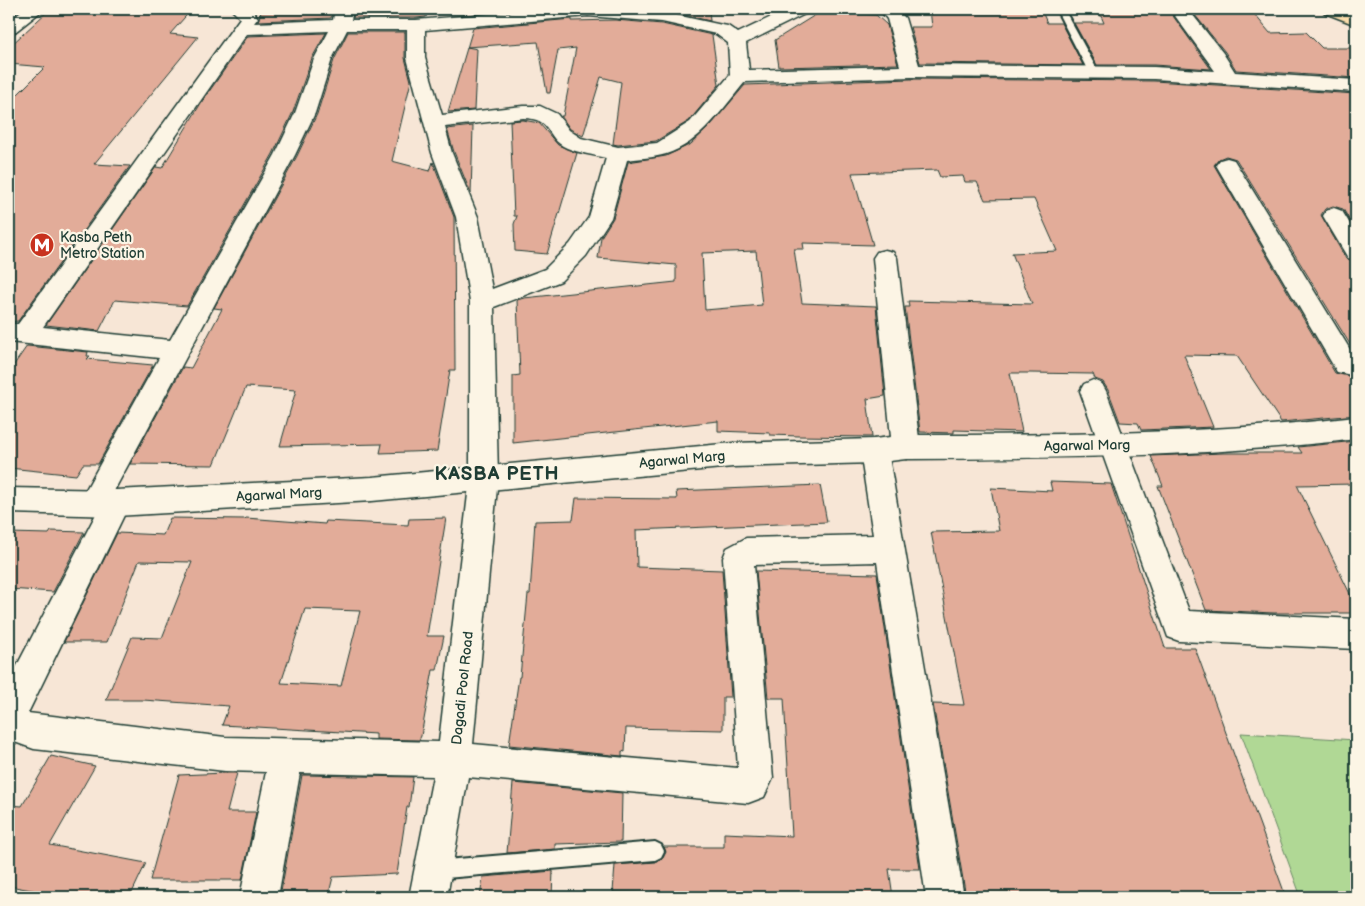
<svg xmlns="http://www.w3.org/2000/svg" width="1365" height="906" font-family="'Balsamiq Sans',sans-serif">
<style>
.green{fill:#b0d895;stroke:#688a64}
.building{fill:#e2ac99;stroke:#1f3d34;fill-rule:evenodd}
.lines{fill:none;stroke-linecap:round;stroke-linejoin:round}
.service-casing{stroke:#1f3d34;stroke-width:4}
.minor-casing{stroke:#1f3d34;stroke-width:3}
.tertiary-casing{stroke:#1f3d34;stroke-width:3}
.trunk-casing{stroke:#1f3d34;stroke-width:3}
.service{fill:#fcf5e5;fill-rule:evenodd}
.minor{fill:#fcf5e5;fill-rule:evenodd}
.tertiary{fill:#fcf5e5;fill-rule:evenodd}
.trunk{fill:#fbddab;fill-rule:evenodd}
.labels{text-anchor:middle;stroke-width:4.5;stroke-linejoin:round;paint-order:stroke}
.poi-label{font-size:14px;fill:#1f3d34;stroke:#fcf5e5;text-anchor:start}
.street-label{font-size:14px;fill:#1f3d34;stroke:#fcf5e5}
.district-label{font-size:19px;font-weight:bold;letter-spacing:1px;fill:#1f3d34;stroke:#fcf5e5}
</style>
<rect width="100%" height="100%" fill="#f7e6d6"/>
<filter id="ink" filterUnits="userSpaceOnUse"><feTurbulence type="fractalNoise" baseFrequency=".02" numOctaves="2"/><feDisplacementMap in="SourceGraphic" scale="10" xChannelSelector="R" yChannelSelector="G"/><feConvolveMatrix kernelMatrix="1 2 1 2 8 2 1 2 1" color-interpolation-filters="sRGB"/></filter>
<g filter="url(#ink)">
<polygon class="green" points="1241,733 1356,740 1356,897 1301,897"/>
<g class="building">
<polygon points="50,9 192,9 170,34 198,37 94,164 130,166 18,321 9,322 9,103 45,67 9,64 9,47"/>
<polygon points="308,9 333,9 331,18 258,21 261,12 307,11"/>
<polygon points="355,9 428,9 426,17 416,18 353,18"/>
<polygon points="646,9 709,9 710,21 662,10"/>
<polygon points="930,9 1041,9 1047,23 1061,23 1083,65 920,63 910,27 932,27"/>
<polygon points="1098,9 1168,9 1211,69 1154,65 1097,65 1074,23 1104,23"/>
<polygon points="1190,9 1250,9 1270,33 1306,32 1322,48 1356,48 1356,78 1236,70 1225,52"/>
<polygon points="820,12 876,15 887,25 898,64 779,67 775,40"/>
<polygon points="572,19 572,21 615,20 662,24 712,35 719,85 689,121 656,141 618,145 613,144 621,82 601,77 583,136 570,129 561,116 563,116 576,48 558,50 550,93 547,93 538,42 467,47 477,49 474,110 448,112 473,28"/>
<polygon points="348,32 405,32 405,58 411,81 392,161 430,171 433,162 454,217 455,370 450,370 437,451 380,453 382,444 280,446 296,390 246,387 214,465 130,464 183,367 191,368 222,309 214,308 297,156 317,114 334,60"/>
<polygon points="326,33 312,58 293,112 273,154 187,306 115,300 99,331 46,325 156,167 162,168 201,103 248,36"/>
<path d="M911 79 1154 81 1356 94V231L1343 209 1333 206 1325 209 1321 215 1346 259 1356 262V354L1236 159 1226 156 1219 159 1214 165 1335 373 1356 378V415L1281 422 1237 356 1184 355 1213 427 1141 430 1138 423 1120 422 1108 390 1103 382 1095 379 1093 374 1031 373H1010L1022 432 954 430V433L920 432 905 307H909L908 301 1032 304 1012 253 1057 251 1034 199 985 200 977 182H965L963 176 940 177 937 170 852 173 873 245 803 243 804 249H794L802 303 876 306 885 396 867 399 872 437 799 436 770 435V433L718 431V421L513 443V376L520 375 517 300 524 298 676 282V265L598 258 601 237 613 218 628 162 666 156 691 144 711 125 745 85ZM756 251 762 305 705 310 702 253Z"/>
<polygon points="523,120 539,123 558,145 577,153 547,254 515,251 514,224 517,216 514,216 510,121"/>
<polygon points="473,126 471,194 454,152 447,129"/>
<polygon points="27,346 88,352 87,356 90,356 87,359 153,365 98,464 83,464 76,475 9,468 9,372"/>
<polygon points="1356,441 1356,484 1297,485 1356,606 1356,613 1274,613 1206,610 1158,486 1163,486 1151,456 1223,453 1302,453 1298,447"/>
<polygon points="1050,482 1111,484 1165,648 1195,648 1286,897 966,897 933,704 964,705 931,532 999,531 991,488 1052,491"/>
<polygon points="820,485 827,522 636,530 637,567 722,570 731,697 723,697 723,730 626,728 625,752 622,751 622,756 509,745 519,677 520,677 528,594 530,594 535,521 573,520 576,498 677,499 676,491"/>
<path d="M170 518 245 519 246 518 325 524 326 521 408 525 409 519 446 518 427 636H444L437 670H433L421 736 419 740 376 739V734L222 725 229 706 143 700H106L132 637 162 638 192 562 139 561 107 642H64L117 533 163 535ZM305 609 360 611 341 686 281 683Z"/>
<polygon points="51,531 84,532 53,592 9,589 9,533 49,534"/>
<polygon points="756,571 877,574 920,869 889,869 893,897 673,897 673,893 613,892 615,865 656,862 663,858 666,852 664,847 724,847 724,833 792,836 784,698 768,698"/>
<polygon points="51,756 95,766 50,845 146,863 130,897 71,897 9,886 9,805 22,806"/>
<polygon points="225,773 237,773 227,812 256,812 242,880 150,880 179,775"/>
<polygon points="302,775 413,777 409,807 407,807 397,874 333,877 328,897 280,897"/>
<polygon points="513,783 622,793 621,842 555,844 555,849 507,853"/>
<polygon points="553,871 552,897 480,897 483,877"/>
</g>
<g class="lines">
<defs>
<g id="service">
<polygon points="1056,9 1064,9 1099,73 1097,75 1094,76 1089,73"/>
<polygon points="655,842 661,845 664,851 661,857 655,860 434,879 427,877 425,870 427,863 434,861"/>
</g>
<g id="minor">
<path d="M231 9H252L258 18 254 23 333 20 335 9H353L351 20H416L550 9H626L662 12 722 25 728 26 738 33 788 9H810L807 13 746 43 749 70 900 66 887 19 879 9H897L905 18 919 65 1154 67 1215 71 1170 9H1188L1223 53 1235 72 1356 80V92L1154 79 911 77 745 82C723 108 700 144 666 154 653 158 640 158 627 160L611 218 586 256 561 281 494 307 498 477 473 744 738 768 723 558 727 548 746 538 873 535 860 451 864 443 874 439 884 443 888 451 964 897H926L877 562 754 565 773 778 764 797 748 803 468 777 447 897H409L433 776 300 773 278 897H240L266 772 225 771 34 749 9 740V681L96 514 93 515 83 511 79 502 159 358 9 342V324H18L240 18ZM588 16 662 22 716 34 728 43 730 75 690 122 657 143 618 147 581 138 569 130 557 114 540 106H523L442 115 425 58V30ZM347 30H407V58L432 153 456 217 470 302V477L439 742 225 737 28 713 130 503 126 494 114 491 295 155 315 113 332 59ZM329 31 314 59 295 113 275 155 170 340 43 327 247 34ZM523 118C554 118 544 138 567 148 579 153 594 155 606 158L589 217 570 244 545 269 492 289 478 217 452 153 445 127Z"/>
<polygon points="1227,158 1234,160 1354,356 1356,356 1356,376 1337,372 1216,165 1220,160"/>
<polygon points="1334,208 1342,211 1356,234 1356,260 1348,258 1323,216 1326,211"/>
<polygon points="885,250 893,252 897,258 920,447 916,455 906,459 896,455 892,447 873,258 877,252"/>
<polygon points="1093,380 1102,384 1106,391 1189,611 1356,619 1356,649 1179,641 1168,637 1080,391 1084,384"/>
</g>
<g id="tertiary">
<polygon points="24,9 44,9 15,32 9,33 9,20"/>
<path d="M1356 417V439C1206 457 1057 458 906 459L874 463 733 467 372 501 116 516 9 513V488L116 490 372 477 733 443 874 439 906 435C1057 435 1206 434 1356 417Z"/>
</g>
<polygon id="trunk" points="1322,9 1345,9 1356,14 1356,25 1325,13"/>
</defs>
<use href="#service" class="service-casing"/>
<use href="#minor" class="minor-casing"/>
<use href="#tertiary" class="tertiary-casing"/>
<use href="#trunk" class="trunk-casing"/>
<use href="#service" class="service"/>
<use href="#minor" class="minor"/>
<use href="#tertiary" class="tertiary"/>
<use href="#trunk" class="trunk"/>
</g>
</g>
<defs>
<symbol id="metro-disc" viewBox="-11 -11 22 22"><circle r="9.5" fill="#c8321e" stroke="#fcf5e5"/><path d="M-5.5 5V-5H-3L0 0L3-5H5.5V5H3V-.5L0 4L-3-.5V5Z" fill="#fff"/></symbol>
</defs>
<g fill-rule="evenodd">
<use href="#metro-disc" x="28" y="231" width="28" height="28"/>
</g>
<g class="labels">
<g class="poi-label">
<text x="60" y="242">Kasba Peth<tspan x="60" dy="16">Metro Station</tspan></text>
</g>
<g class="street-label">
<text transform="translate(1087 445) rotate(-1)" y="5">Agarwal Marg</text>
<text transform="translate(682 459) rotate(-5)" y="5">Agarwal Marg</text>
<text transform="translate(279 494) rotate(-3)" y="5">Agarwal Marg</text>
<text transform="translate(462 688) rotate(-84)" y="5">Dagadi Pool Road</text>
</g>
<g class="district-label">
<text x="497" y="480">KASBA PETH</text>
</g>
</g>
<rect width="1365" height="906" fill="none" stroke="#fcf5e5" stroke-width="30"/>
<rect x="15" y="15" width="1335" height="876" fill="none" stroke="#1f3d34" stroke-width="2" filter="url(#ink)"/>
</svg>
